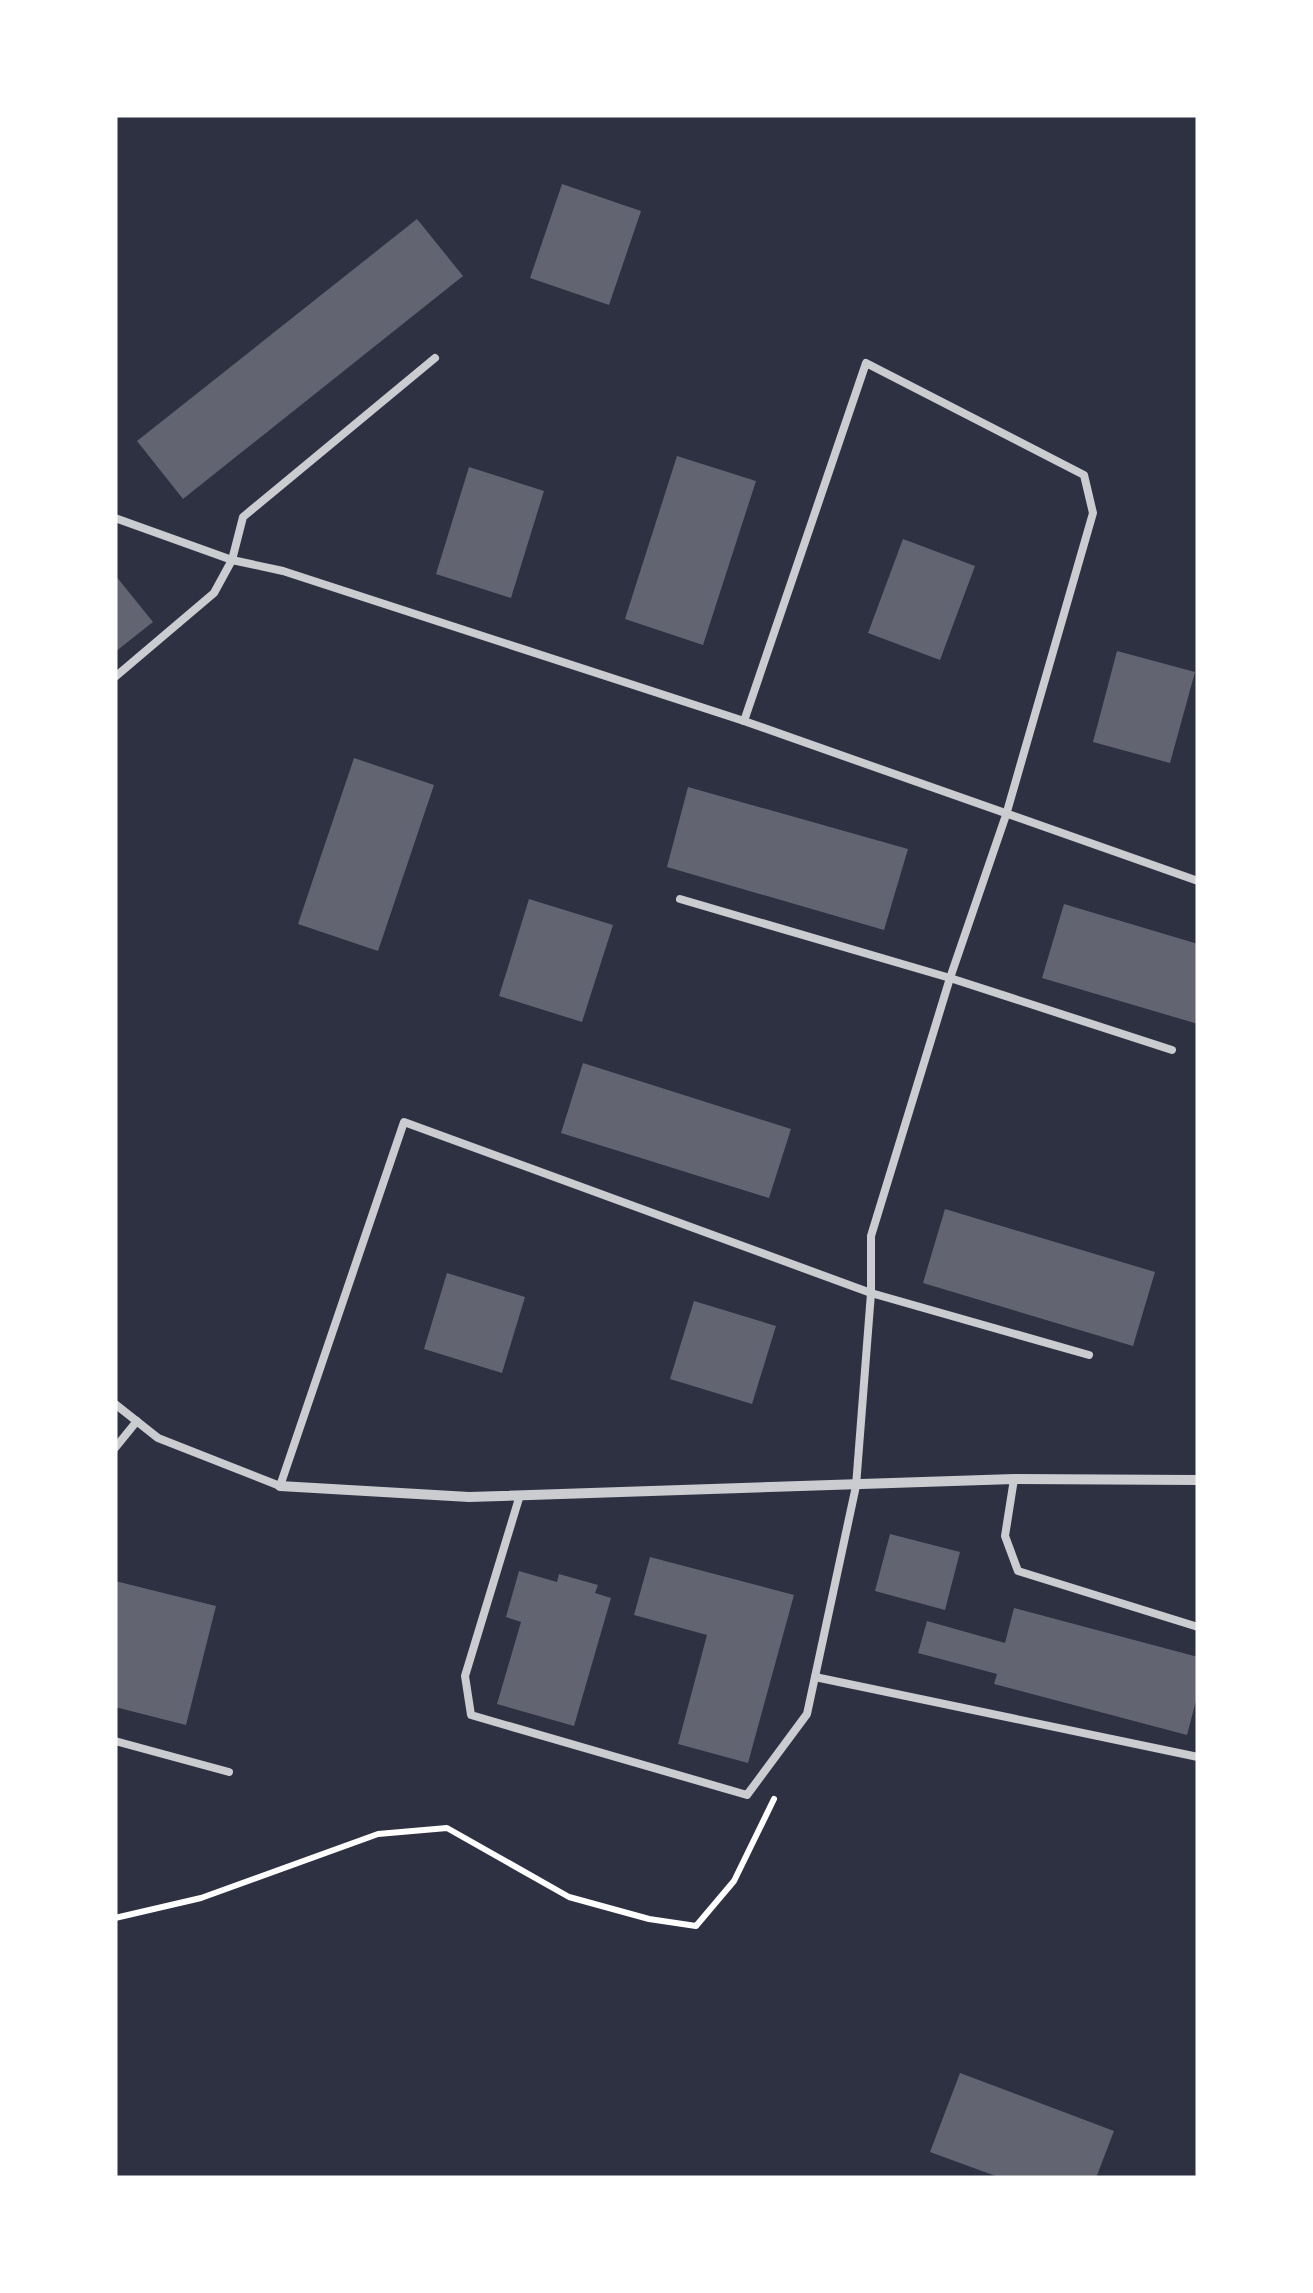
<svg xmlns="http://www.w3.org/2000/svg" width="1313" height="2293" font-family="'DejaVu Sans',sans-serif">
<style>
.building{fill:#626471}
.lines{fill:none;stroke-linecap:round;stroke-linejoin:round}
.path{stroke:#fff;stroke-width:6}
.service{stroke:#caccd0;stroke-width:8}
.minor{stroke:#caccd0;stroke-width:10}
</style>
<rect width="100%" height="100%" fill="#2d3142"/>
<g class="building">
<polygon points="562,184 641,211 609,305 530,278"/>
<polygon points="417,219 463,276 183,499 137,441"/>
<polygon points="677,456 756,481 703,645 625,619"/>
<polygon points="469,467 544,491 511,598 436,574"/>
<polygon points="903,539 975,566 940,660 868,633"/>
<polygon points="115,575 153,622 115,652"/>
<polygon points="1117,651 1195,672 1170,763 1093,742"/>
<polygon points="354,758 434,785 378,951 298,924"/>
<polygon points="688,787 908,849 884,930 667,867"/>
<polygon points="529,899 613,925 582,1022 499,996"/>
<polygon points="1064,904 1198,944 1198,1024 1042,978"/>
<polygon points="583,1063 791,1129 769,1198 561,1133"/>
<polygon points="945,1209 1155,1272 1133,1346 923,1283"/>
<polygon points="447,1273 525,1297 502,1373 424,1349"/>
<polygon points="694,1301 776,1326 752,1404 670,1379"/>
<polygon points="890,1534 960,1552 945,1610 875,1591"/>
<polygon points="650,1557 794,1595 748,1763 678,1744 707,1635 634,1615"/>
<polygon points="519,1571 557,1582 559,1574 598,1585 595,1593 611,1598 574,1726 497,1704 521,1622 506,1617"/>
<polygon points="115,1581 216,1606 186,1725 115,1707"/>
<polygon points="1014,1608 1198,1657 1198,1693 1187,1735 994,1684 997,1674 918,1653 927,1621 1005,1643"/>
<polygon points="960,2073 1114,2131 1096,2178 1001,2178 930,2152"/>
</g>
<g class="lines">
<polyline class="path" points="115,1918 201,1898 378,1834 447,1828 569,1897 649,1919 696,1926 734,1881 774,1799"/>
<g class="service">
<polyline points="115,518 232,560 283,571 744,721 1198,881"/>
<polyline points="115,677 214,593 232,560 243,517 435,358"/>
<polyline points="680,899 950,978 1172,1050"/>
<polyline points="115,1404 158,1438 280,1486 404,1122 871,1293 1089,1355"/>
<polyline points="115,1448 137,1421"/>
<polyline points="1014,1479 1005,1536 1018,1571 1198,1627"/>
<polyline points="520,1495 465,1676 471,1715 747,1795 807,1714 856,1486 871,1293 871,1236 950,978 1006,815 1093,513 1084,475 866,363 744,721"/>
<polyline points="815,1677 1198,1757"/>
<polyline points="115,1741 229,1772"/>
</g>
<polyline class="minor" points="280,1486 469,1497 1014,1479 1198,1480"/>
</g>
<rect width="1313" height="2293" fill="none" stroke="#ffffff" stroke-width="235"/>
</svg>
